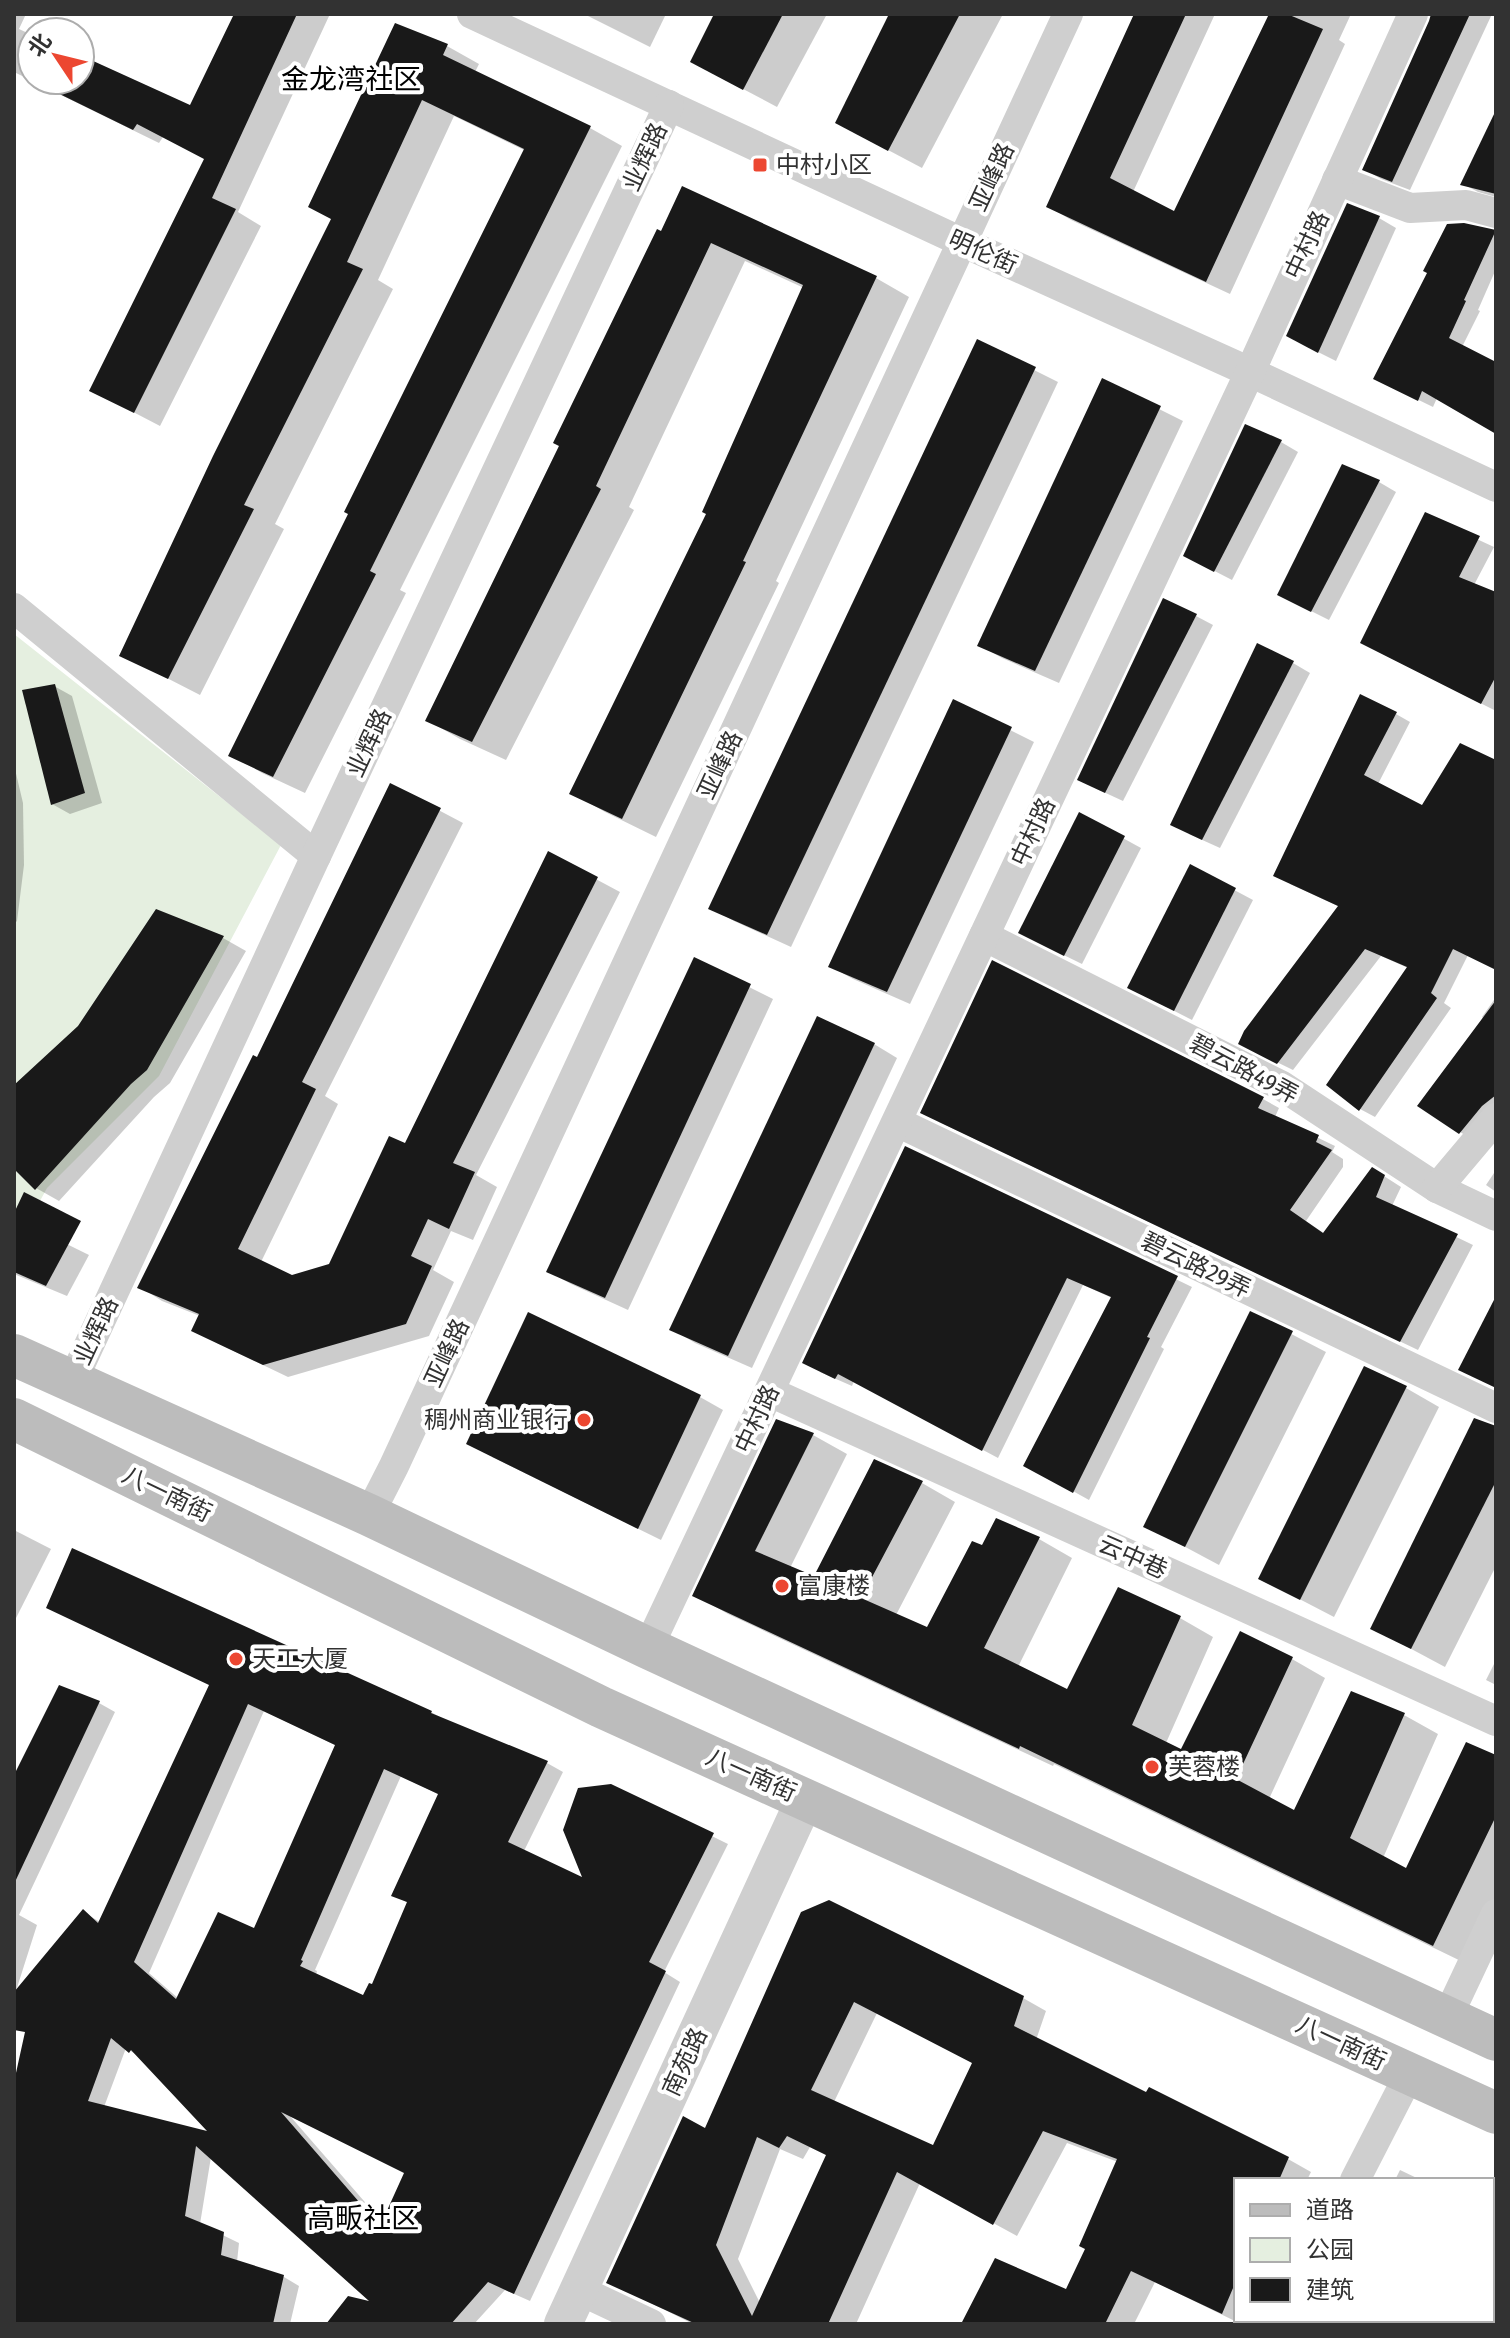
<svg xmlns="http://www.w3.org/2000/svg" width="1510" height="2338" font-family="'Fira Sans Condensed','Noto Sans SC',sans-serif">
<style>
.green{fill:#e5efe0}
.shadow{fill:#0003;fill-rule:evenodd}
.building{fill:#191919;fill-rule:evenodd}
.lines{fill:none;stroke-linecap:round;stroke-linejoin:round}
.minor{stroke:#cfcfcf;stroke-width:30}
.tertiary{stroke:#cfcfcf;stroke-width:38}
.secondary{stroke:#bcbcbc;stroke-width:42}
.poi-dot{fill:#ec4731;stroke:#fff;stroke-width:3}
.labels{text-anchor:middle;stroke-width:8;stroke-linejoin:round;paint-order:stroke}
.street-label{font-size:24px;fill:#323232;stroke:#fff}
.poi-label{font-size:24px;fill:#323232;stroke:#fff;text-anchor:start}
.quarter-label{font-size:28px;fill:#000;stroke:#fff}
</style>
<rect width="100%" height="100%" fill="#fff"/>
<polygon class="green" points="14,634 281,845 159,1076 47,1188 14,1249"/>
<g class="shadow">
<polygon points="14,14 26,14 19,29 32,35 32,80 80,80 80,57 191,108 237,14 330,14 238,212 261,226 160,426 91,390 206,159 163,137 159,143 14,72"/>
<polygon points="584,14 666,14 650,47"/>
<polygon points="716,14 827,14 777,107 726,80"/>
<polygon points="893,14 1003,14 922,168 871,141"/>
<polygon points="1137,14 1215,14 1133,192 1175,214 1270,14 1351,14 1339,40 1345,44 1230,294 1071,220 1048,206"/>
<polygon points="1433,14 1492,14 1410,190 1381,179 1364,169"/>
<polygon points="396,25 447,46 479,64 475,72 590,128 622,146 400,590 406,593 305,793 262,773 231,755 526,151 454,116 378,280 393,289 275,524 284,529 200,695 122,655 333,219"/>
<polygon points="1496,114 1496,197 1478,192 1463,184"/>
<polygon points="683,188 876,278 909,297 776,581 779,583 656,837 605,812 572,793 709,513 804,288 745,261 629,507 634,510 506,760 460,739 427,720"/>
<polygon points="1379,218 1396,228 1336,361 1306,346"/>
<polygon points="1494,234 1496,235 1496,269 1478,310 1480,311 1462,347 1496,364 1496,431 1437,398 1433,407 1390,386"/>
<polygon points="978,342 1058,382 791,947 734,921 711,908"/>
<polygon points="1103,381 1183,421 1059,683 1002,658 979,645"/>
<polygon points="1281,442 1298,452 1232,580 1203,565"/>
<polygon points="1379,482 1396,492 1329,620 1297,604"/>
<polygon points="1425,515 1494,547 1474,585 1496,594 1496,711 1377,651"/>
<polygon points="1196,616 1213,625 1123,801 1097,789"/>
<polygon points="1293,663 1310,673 1220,848 1189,834"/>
<polygon points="54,686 72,696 102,803 70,814 52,804"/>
<polygon points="954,702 1034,742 910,1004 853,979 830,966"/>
<polygon points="1396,714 1410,722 1378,784 1423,808 1496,762 1496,969 1468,955 1444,1003 1451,1008 1375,1117 1360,1109 1408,968 1381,956 1293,1070 1256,1052 1340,907 1290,884"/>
<polygon points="14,765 23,803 24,865 17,921 14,924"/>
<polygon points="391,785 463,823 325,1096 338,1104 261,1262 292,1277 331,1266 406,1146 549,854 620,892 476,1175 497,1187 473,1240 451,1231 433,1270 454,1282 429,1336 288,1377 217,1343 200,1316 162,1301 140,1287 257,1060"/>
<polygon points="1079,814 1141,848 1082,964 1037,942"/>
<polygon points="1191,867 1253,900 1192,1020 1147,997"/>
<polygon points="223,938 246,951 170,1083 154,1097 59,1201 36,1188 14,1167 14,1087"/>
<polygon points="695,960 773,999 628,1310 571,1284 548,1271"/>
<polygon points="1496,997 1496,1116 1475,1141 1460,1132 1484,1019 1482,1017"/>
<polygon points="874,1044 897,1058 752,1368 695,1343 672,1329"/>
<polygon points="1263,1099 1279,1108 1275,1117 1335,1146 1332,1152 1343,1159 1343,1167 1306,1221 1325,1234 1373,1169 1401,1187 1392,1206 1473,1245 1418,1350 939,1122"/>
<polygon points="906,1148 1192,1287 1161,1347 1164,1349 1089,1500 1026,1465 1112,1298 1083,1285 998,1458 854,1381 852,1386 820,1372"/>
<polygon points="1496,1170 1496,1192 1486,1185"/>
<polygon points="14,1218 89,1255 67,1296 14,1274"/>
<polygon points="1251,1313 1326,1352 1219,1565 1146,1526"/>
<polygon points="529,1315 700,1397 723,1410 661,1540 492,1457"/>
<polygon points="1365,1369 1406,1388 1439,1407 1334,1617 1261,1579"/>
<polygon points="777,1421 813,1435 847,1454 790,1568 815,1578 922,1483 955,1502 896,1615 928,1630 983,1548 1039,1539 1072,1558 1018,1667 1068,1692 1180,1618 1213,1637 1166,1743 1182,1751 1292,1659 1325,1678 1269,1799 1295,1813 1352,1693 1404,1715 1438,1734 1383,1858 1407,1871 1496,1757 1496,1904 1467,1964 1054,1764 1053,1766 728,1614 695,1595"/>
<polygon points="1496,1429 1496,1566 1445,1667 1372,1628"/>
<polygon points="14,1530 51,1549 14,1622"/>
<polygon points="1496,1660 1496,1685 1486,1680"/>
<path d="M211 1686 431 1712 449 1722 547 1763 563 1772 524 1851 585 1881 610 1786 728 1844 664 1972 680 1982 530 2301 505 2290 474 2324H328L377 2305 211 2157 200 2224 239 2243 237 2262 284 2277 299 2286 290 2324H14V2092L32 2005 14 1996V1779L60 1687 99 1703 115 1712 19 1915 37 1925 15 1994 83 1912 100 1922ZM264 1711 337 1746 255 1930 179 1999 149 1973ZM401 1776 440 1795 394 1895 408 1903 373 1986 364 1997 316 1975 317 1971 315 1970ZM126 2048 140 2057 213 2134 104 2107ZM290 2116 406 2173 384 2224Z"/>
<path d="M803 1914 1023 1998 1046 2011 1036 2040 1147 2095 1288 2159 1311 2172 1307 2180H1236V2320H1248L1246 2324H1241L1155 2282 1134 2324H963L1067 2291 1088 2248 1118 2162 1067 2143 1017 2236 920 2183 856 2324H693L609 2282 706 2131ZM877 2013 974 2063 934 2147 834 2102ZM810 2147 828 2156 760 2303 738 2259 780 2149 803 2159Z"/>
<polygon points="1400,2170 1421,2180 1395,2180"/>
<polygon points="1492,2213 1496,2215 1496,2280 1492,2279"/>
<polygon points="1331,2320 1436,2320 1434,2324 1329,2324"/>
</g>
<g class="building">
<polygon points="234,14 297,14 212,198 236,209 134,413 89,391 204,159 137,124 133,130 31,80 80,80 80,55 190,105"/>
<polygon points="714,14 783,14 743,90 690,62"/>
<polygon points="889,14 960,14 888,151 835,123"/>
<polygon points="1134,14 1186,14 1110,178 1174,211 1269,14 1287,14 1323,29 1206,282 1046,207"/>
<polygon points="1431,14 1470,14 1392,182 1362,170 1429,21"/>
<polygon points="395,23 448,44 443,55 591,126 370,571 376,574 273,777 228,756 348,514 344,512 524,149 422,100 347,262 363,269 244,505 254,509 168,679 119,656 213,456 331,219 308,207"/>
<polygon points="1496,110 1496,194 1460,185"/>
<polygon points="682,186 877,276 743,561 746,562 622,819 569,794 706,514 702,512 803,285 711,243 596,486 601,489 472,742 425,721 559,446 553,443 657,229 661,231"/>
<polygon points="1347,203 1380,216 1318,353 1286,336"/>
<polygon points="1464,223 1496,230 1464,300 1466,301 1449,338 1496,362 1496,434 1422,391 1418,401 1373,379 1427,273 1423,271 1447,224"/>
<polygon points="977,339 1036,367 767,935 708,909"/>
<polygon points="1102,378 1161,406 1035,671 977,646"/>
<polygon points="1245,424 1282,440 1214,572 1183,556"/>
<polygon points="1342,464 1380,480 1311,612 1277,595"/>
<polygon points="1425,512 1480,536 1459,577 1496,592 1496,676 1481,704 1360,643"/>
<polygon points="1163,598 1197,614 1105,793 1077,780"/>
<polygon points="1257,643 1294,661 1202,840 1170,825"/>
<polygon points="55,684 85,793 51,805 22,690"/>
<polygon points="1360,694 1397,712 1364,775 1422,805 1460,743 1496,760 1496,970 1453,949 1431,993 1437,998 1359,1111 1326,1085 1407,967 1365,949 1277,1064 1238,1044 1244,1031 1338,906 1273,876"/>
<polygon points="953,699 1012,727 887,992 828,967"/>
<polygon points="390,783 441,808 302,1082 316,1089 238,1249 292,1275 329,1264 389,1136 405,1143 548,851 598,877 453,1163 475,1172 449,1229 428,1219 411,1256 432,1266 406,1324 263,1365 191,1331 199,1314 137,1288 253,1055 257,1057"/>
<polygon points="1079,812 1125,836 1064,956 1018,933"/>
<polygon points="1190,864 1236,888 1174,1011 1127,988"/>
<polygon points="156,909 224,936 147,1070 131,1084 35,1190 14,1169 14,1085 78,1026"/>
<polygon points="694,957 751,984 605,1298 546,1272"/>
<polygon points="992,960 1264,1097 1258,1108 1319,1135 1316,1142 1332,1150 1290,1210 1323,1233 1372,1167 1385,1175 1376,1197 1458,1234 1400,1342 920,1113"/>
<polygon points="1496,1000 1496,1095 1482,1106 1459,1134 1417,1106"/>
<polygon points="817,1016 875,1043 728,1356 669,1330"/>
<polygon points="905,1146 1178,1276 1147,1337 1150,1338 1073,1493 1023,1466 1111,1297 1067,1278 982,1451 838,1374 835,1379 802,1363"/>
<polygon points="24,1192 81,1221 46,1286 14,1272 14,1213"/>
<polygon points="1496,1296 1496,1388 1458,1370"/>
<polygon points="1250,1311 1293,1331 1185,1547 1143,1527"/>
<polygon points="528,1312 701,1395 638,1529 466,1444"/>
<polygon points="1364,1366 1407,1386 1300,1600 1258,1579"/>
<polygon points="1474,1418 1496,1426 1496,1481 1411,1649 1370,1629"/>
<polygon points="776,1419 814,1433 755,1551 814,1576 874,1459 923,1481 861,1598 927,1627 972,1541 982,1545 996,1518 1040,1537 984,1648 1067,1689 1118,1587 1181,1616 1132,1725 1181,1749 1240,1631 1293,1657 1236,1779 1294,1810 1351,1691 1405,1713 1350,1838 1406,1868 1466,1742 1496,1755 1496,1816 1433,1946 1020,1746 1019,1749 692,1596"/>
<path d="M72 1548 432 1711 431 1713 548 1761 508 1842 582 1877 563 1830 578 1788 611 1784 714 1833 649 1962 666 1971 514 2294 488 2282 451 2324H326L348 2296 369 2301 196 2146 185 2216 224 2232 221 2255 284 2275 273 2324H14V2082L25 2032 14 2030V1992L83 1909 98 1923 209 1685 46 1608ZM248 1704 335 1745 254 1928 218 1912 176 1999 134 1962ZM384 1769 438 1794 391 1896 407 1902 372 1984 369 1983 363 1995 300 1966 303 1961 301 1960ZM111 2038 129 2053 131 2050 207 2131 88 2101ZM281 2112 404 2173 380 2226Z"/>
<polygon points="59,1685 100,1701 14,1884 14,1775"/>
<path d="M829 1900 1024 1996 1014 2026 1146 2092 1149 2087 1289 2157 1279 2180H1236V2281L1222 2314 1131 2271 1105 2324H961L995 2258 1066 2289 1085 2249 1079 2246 1117 2159 1043 2131 993 2225 897 2172 828 2324H696L606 2283 683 2116 705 2128 801 1912ZM854 2002 972 2063 933 2145 811 2090ZM787 2136 826 2155 752 2316 716 2245 757 2137 779 2148Z"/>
</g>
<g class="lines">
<g class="minor">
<polyline points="472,14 962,242 1250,372 1496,487"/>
<polyline points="1337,180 1410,208 1466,205 1496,213"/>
<polyline points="14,608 316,856"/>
<polyline points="984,936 1282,1086 1437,1188 1496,1216"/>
<polyline points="897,1122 1496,1408"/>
<polyline points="1437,1188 1496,1118"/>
<polyline points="72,1382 316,856 669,105"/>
<polyline points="770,1392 1496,1721"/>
<polyline points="369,1515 394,1466 1068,14"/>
<polyline points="648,1648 1250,372 1413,14"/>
<polyline points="1447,2018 1496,1914"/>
<polyline points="1355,2180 1409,2075"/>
<polyline points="579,2290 651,2324"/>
<polyline points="1282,2324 1284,2320"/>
</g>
<polyline class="tertiary" points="563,2324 805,1799"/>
<g class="secondary">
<polyline points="14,1355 369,1515 648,1648 1496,2040"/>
<polyline points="14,1419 601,1707 1496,2113"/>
</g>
</g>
<g class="poi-dot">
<rect x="752" y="157" width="16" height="16" rx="4"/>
<circle cx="584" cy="1420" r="8"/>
<circle cx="782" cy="1586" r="8"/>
<circle cx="236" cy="1659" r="8"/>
<circle cx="1152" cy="1767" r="8"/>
</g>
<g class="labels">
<g class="street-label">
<text transform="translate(645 157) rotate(-65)" y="8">业辉路</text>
<text transform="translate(992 177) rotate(-65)" y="8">亚峰路</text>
<text transform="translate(1307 245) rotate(-65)" y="8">中村路</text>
<text transform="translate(983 252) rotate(24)" y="8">明伦街</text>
<text transform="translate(369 743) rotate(-65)" y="8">业辉路</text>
<text transform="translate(720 765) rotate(-65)" y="8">亚峰路</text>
<text transform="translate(1033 832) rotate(-65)" y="8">中村路</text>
<text transform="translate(1244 1069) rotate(28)" y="8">碧云路49弄</text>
<text transform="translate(1196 1265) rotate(26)" y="8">碧云路29弄</text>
<text transform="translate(96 1331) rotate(-65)" y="8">业辉路</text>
<text transform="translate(447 1353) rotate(-65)" y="8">亚峰路</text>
<text transform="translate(757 1419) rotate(-65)" y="8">中村路</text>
<text transform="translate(167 1494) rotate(26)" y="8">八一南街</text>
<text transform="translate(1133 1557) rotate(24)" y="8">云中巷</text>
<text transform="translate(751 1775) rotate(24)" y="8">八一南街</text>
<text transform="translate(1341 2043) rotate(25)" y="8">八一南街</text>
<text transform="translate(685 2062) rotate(-65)" y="8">南苑路</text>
</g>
<g class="poi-label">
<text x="776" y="173">中村小区</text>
<text x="568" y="1428" text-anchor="end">稠州商业银行</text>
<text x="798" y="1594">富康楼</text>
<text x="252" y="1667">天工大厦</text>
<text x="1168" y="1775">芙蓉楼</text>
</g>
<g class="quarter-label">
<text x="351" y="89">金龙湾社区</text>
<text x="363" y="2228">高畈社区</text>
</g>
</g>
<rect width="1510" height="2338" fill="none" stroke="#323232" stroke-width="32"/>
<rect x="1234" y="2178" width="260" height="144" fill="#ffffff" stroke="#adadad" stroke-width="2"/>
<rect x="1250" y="2204" width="40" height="12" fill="#bcbcbc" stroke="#adadad" stroke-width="2"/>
<text x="1306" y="2218" font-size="24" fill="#323232">道路</text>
<rect x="1250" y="2238" width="40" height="24" fill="#e5efe0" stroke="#adadad" stroke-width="2"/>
<text x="1306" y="2258" font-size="24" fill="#323232">公园</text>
<rect x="1250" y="2278" width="40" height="24" fill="#191919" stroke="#adadad" stroke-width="2"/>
<text x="1306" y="2298" font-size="24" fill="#323232">建筑</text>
<g transform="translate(56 56) rotate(305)"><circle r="38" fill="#ffffff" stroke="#adadad" stroke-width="2"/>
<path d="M0-6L14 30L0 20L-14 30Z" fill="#ec4731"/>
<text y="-12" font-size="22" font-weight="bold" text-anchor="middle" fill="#323232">北</text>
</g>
</svg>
